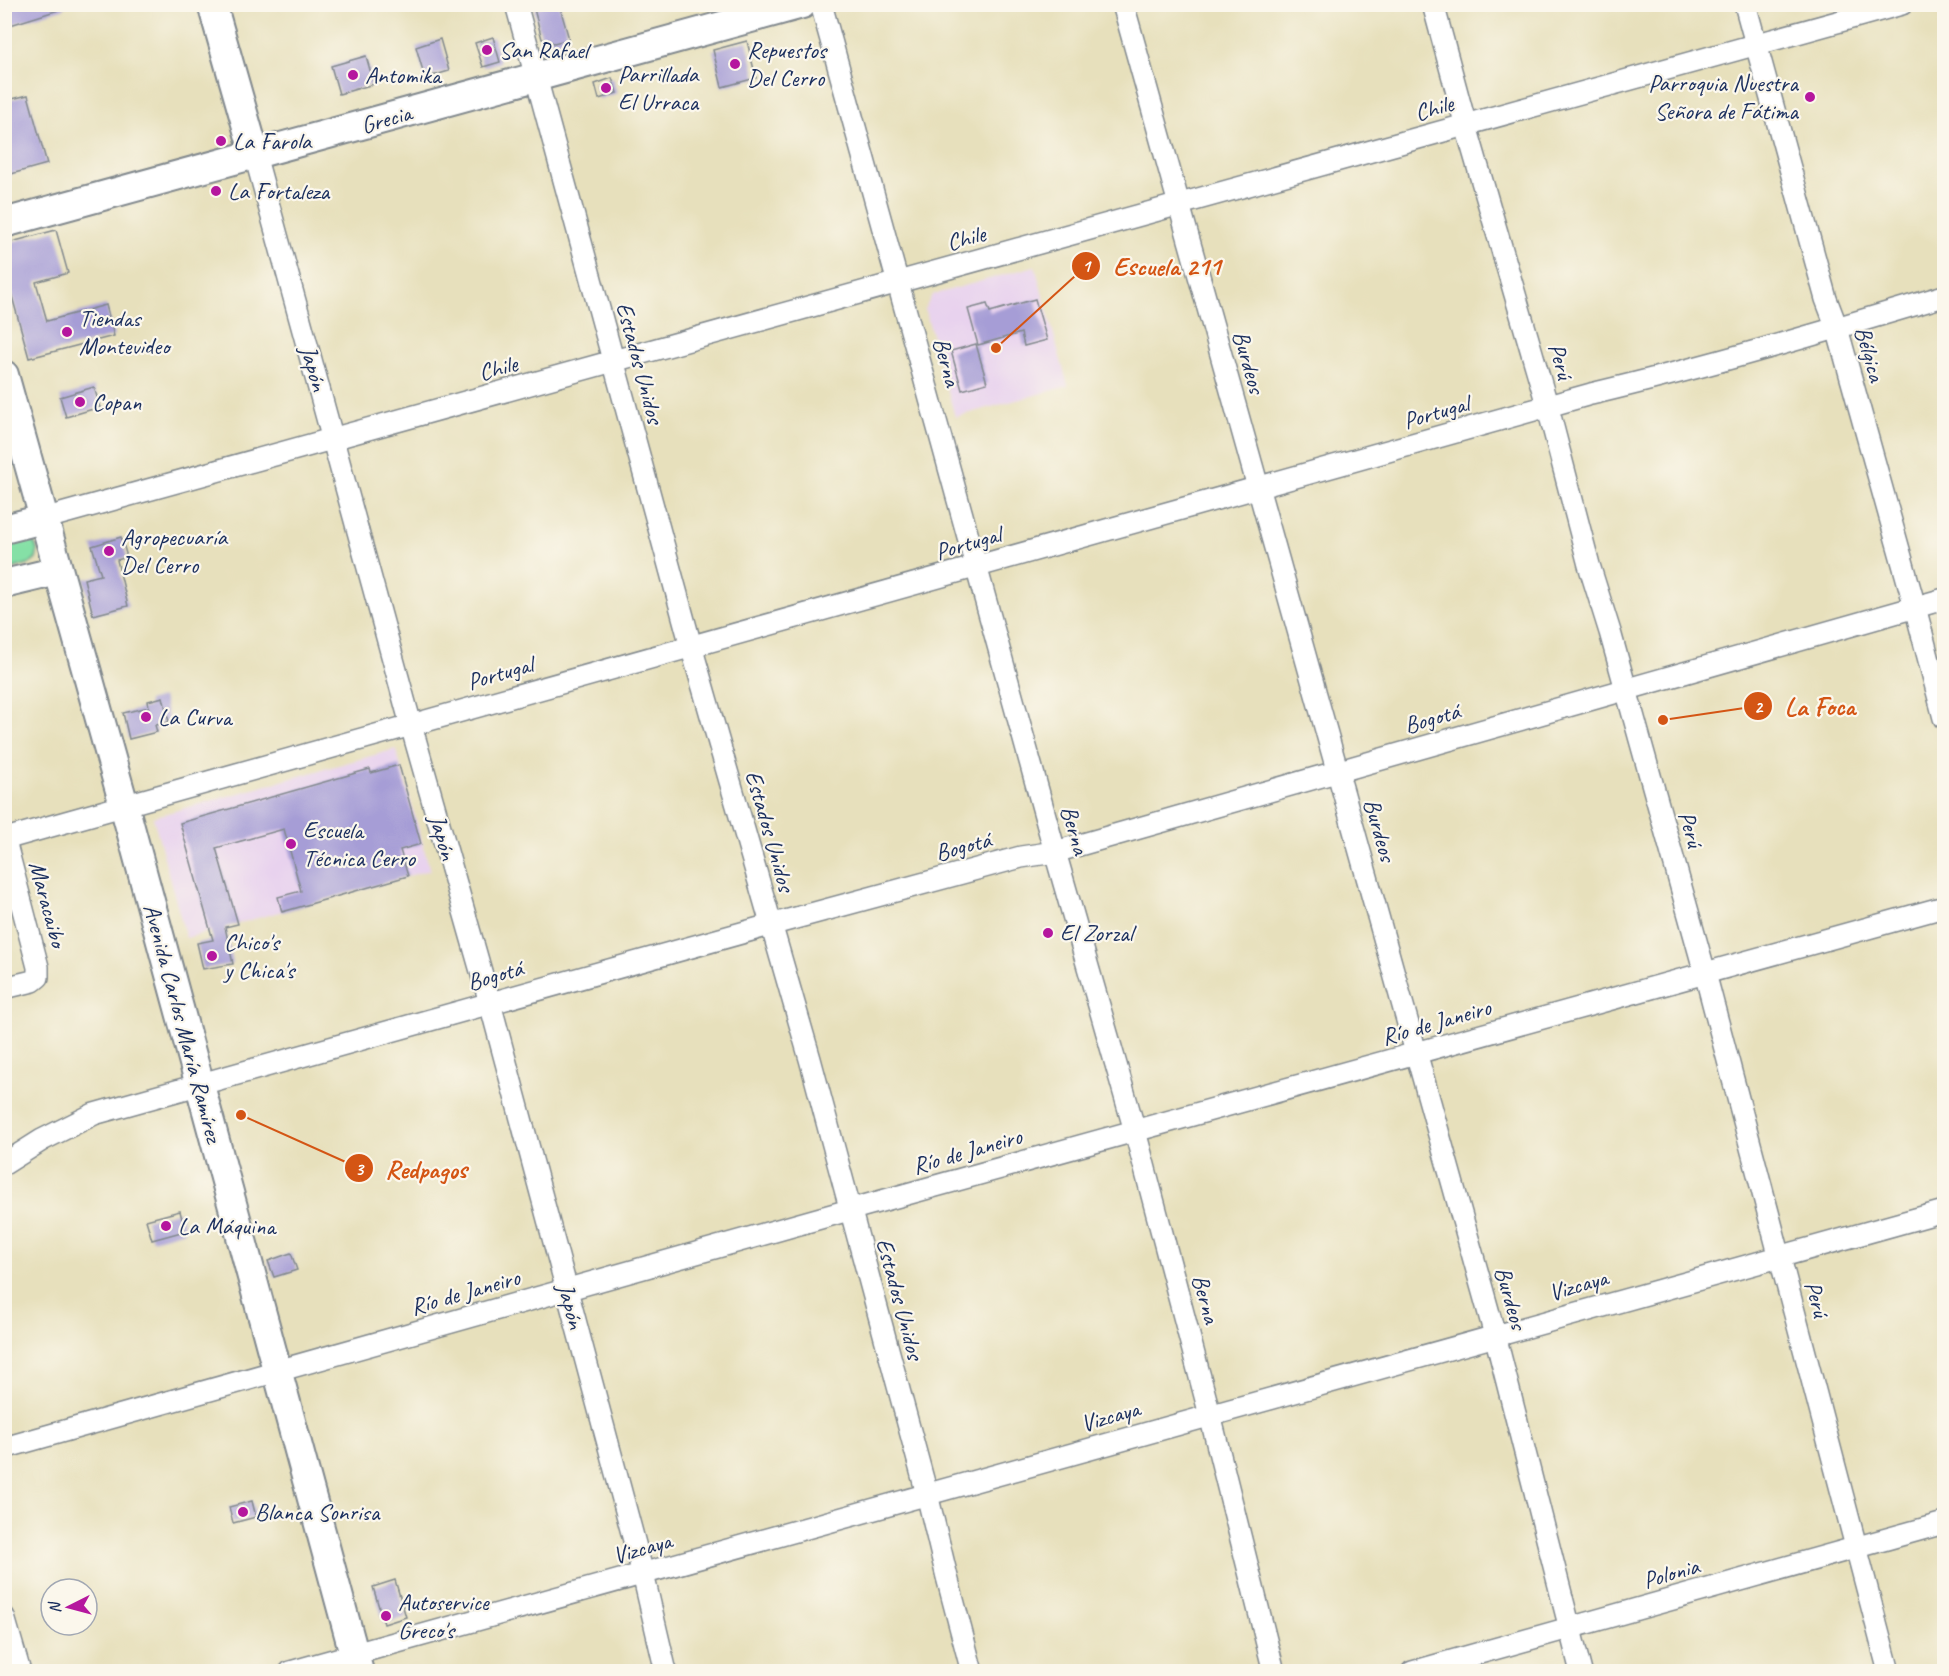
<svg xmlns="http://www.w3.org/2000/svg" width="1949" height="1676" font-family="Caveat,sans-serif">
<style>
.built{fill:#e8d2ee}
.green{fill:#85e0a6;stroke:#508882;stroke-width:1.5}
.building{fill:#a69dd6}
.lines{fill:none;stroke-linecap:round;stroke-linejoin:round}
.street-casing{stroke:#81888d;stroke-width:24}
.secondary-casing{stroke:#81888d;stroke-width:32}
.street{stroke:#fff;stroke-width:21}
.secondary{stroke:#fff;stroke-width:28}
.poi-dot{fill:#b5179e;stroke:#fbf7ec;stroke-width:2}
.labels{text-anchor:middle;stroke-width:4.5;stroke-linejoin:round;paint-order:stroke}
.poi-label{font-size:24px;fill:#1b2f5e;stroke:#fbf7ec;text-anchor:start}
.street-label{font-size:24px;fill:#1b2f5e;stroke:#fbf7ec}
.leader{fill:none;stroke:#d45514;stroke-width:2}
.callout-dot{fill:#d45514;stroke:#fbf7ec;stroke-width:2}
.mark-label{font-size:18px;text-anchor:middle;font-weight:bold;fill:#fff}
.callout-label{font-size:26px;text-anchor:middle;font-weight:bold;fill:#d45514;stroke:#fbf7ec;stroke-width:4.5;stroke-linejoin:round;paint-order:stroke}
</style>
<rect width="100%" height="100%" fill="#fbf7ec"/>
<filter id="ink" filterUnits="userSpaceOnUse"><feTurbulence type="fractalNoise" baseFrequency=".0167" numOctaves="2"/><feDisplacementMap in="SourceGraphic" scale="12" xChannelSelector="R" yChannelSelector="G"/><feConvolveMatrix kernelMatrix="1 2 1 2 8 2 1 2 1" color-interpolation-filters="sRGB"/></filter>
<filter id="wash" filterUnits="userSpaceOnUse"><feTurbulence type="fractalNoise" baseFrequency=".008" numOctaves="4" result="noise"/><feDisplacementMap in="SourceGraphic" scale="24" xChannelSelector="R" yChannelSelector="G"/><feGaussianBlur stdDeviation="1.35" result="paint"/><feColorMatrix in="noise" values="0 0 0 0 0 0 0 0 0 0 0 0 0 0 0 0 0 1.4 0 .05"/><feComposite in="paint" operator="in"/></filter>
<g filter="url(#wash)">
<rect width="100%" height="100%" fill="#e7e0bc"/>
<g class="built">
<polygon points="1035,266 1068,386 955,417 925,309 932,295"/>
<polygon points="396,749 430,870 186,938 153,817"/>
</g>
<path class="green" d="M26 536C35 541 39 549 36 559L31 563 5 571V541Z"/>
<g id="blocks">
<g class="building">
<polygon points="4,4 65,4 65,8 4,27"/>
<polygon points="548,4 559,4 569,39 554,43 542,39 534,9"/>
<polygon points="493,37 500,62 483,67 475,43"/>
<polygon points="440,39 449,71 425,78 416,47"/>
<polygon points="747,41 756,78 722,87 713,50"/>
<polygon points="366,56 374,84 339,94 331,66"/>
<polygon points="612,78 617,93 599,99 595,84"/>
<polygon points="28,95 47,164 4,176 4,101"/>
<polygon points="56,230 68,273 36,282 47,321 106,305 114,336 29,358 10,289 8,290 4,277 4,244"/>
<polygon points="1035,299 1047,340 1024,346 1021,333 978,345 968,309 987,304 990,312"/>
<polygon points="976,344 987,383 962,390 951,351"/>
<polygon points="94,387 100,407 66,417 60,397"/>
<polygon points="121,537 127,557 117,560 128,606 93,615 84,579 101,575 92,546"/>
<polygon points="163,697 169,722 155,725 157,732 129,739 123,713 149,707 148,701"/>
<polygon points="399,765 421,844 400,850 408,876 282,912 278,897 301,891 284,829 216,848 238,924 225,927 233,964 203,969 197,943 213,940 180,823 370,769 371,773"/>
<polygon points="180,1211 185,1231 152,1240 146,1220"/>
<polygon points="291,1253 297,1270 274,1277 268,1261"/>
<polygon points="252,1501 256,1517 233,1523 229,1507"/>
<polygon points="395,1580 406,1617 384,1624 373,1587"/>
</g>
</g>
</g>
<g filter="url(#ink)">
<use href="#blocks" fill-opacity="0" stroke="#81888d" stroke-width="1.5"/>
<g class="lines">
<defs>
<g id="street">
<polyline points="516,4 691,646 810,1059 927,1494 947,1577 972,1672"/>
<polyline points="821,4 1055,852 1135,1131 1210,1415 1274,1672"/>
<polyline points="1123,4 1495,1335 1581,1672"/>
<polyline points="1433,4 1466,126 1548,408 1589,565 1610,632 1705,973 1889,1672"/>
<polyline points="1745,4 1826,299 1837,328 1915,607 1944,718"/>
<polyline points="255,155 411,725 490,1003 643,1574 666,1672"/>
<polyline points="43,519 1902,4"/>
<polyline points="4,837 38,967 38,977 33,981 4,988"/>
<path d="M5 839 1591 394C1710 366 1827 331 1944 296"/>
<polyline points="4,1164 42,1140 94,1114 770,925 1021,857 1055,852 1944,599"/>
<polyline points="4,1448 849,1210 1944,907"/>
<polyline points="4,1617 20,1672"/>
<polyline points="290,1672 1944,1211"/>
<polyline points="1412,1672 1944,1523"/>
</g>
<g id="secondary">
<polyline points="212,4 255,155"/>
<polyline points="4,223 802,4"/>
<polyline points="4,375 124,805 359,1672"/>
<polyline points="4,529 43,519"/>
<polyline points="4,584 58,571"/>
</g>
</defs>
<use href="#street" class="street-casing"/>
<use href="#secondary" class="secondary-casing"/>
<use href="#street" class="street"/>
<use href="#secondary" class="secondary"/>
</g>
</g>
<g class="poi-dot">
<circle cx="487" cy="50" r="6"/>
<circle cx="735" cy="64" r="6"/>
<circle cx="353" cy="75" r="6"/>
<circle cx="606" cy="88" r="6"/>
<circle cx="1810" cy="97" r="6"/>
<circle cx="221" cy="141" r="6"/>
<circle cx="216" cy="191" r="6"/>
<circle cx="67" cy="332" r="6"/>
<circle cx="80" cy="402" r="6"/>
<circle cx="109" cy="551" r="6"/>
<circle cx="146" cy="717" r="6"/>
<circle cx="291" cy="844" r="6"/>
<circle cx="1048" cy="933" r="6"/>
<circle cx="212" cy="956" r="6"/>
<circle cx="166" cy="1226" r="6"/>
<circle cx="243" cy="1512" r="6"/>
<circle cx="386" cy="1616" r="6"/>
</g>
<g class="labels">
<g class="poi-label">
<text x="499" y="58">San Rafael</text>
<text x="747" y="58">Repuestos<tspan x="747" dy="28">Del Cerro</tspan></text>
<text x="618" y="82">Parrillada<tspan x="618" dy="28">El Urraca</tspan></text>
<text x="365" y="83">Antomika</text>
<text x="1798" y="91" text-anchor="end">Parroquia Nuestra<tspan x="1798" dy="28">Señora de Fátima</tspan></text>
<text x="233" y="149">La Farola</text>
<text x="228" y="199">La Fortaleza</text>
<text x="79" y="326">Tiendas<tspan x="79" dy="28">Montevideo</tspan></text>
<text x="92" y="410">Copan</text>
<text x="121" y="545">Agropecuaría<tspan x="121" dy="28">Del Cerro</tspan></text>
<text x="158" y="725">La Curva</text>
<text x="303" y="838">Escuela<tspan x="303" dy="28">Técnica Cerro</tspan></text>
<text x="1060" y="941">El Zorzal</text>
<text x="224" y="950">Chico's<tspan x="224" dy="28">y Chica's</tspan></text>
<text x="178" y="1234">La Máquina</text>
<text x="255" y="1520">Blanca Sonrisa</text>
<text x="398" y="1610">Autoservice<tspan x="398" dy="28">Greco's</tspan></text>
</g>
<g class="street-label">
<text transform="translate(1434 108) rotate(-16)" y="8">Chile</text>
<text transform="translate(386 119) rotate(-16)" y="8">Grecia</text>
<text transform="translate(966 238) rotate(-15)" y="8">Chile</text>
<text transform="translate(1870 354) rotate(74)" y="8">Bélgica</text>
<text transform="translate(1561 361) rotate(74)" y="8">Perú</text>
<text transform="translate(947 362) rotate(75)" y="8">Berna</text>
<text transform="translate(1249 362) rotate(74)" y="8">Burdeos</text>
<text transform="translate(640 363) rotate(75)" y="8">Estados Unidos</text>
<text transform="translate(314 368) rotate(74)" y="8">Japón</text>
<text transform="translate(498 368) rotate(-15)" y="8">Chile</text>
<text transform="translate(1436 412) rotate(-16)" y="8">Portugal</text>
<text transform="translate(968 543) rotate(-16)" y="8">Portugal</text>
<text transform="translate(500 673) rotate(-16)" y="8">Portugal</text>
<text transform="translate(1432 718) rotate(-16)" y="8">Bogotá</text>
<text transform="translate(1691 829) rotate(74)" y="8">Perú</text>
<text transform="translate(1075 830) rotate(74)" y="8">Berna</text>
<text transform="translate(1380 830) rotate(74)" y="8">Burdeos</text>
<text transform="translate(770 831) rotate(74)" y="8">Estados Unidos</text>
<text transform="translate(443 837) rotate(74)" y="8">Japón</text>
<text transform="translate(963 846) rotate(-15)" y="8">Bogotá</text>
<text transform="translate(48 904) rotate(75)" y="8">Maracaibo</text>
<text transform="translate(495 975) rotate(-16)" y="8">Bogotá</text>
<text transform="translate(1436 1022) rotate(-16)" y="8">Río de Janeiro</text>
<text transform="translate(183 1023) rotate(75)" y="8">Avenida Carlos María Ramírez</text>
<text transform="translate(967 1151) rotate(-16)" y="8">Río de Janeiro</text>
<text transform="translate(1578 1285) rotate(-16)" y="8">Vizcaya</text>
<text transform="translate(465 1292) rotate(-16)" y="8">Río de Janeiro</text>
<text transform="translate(1511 1298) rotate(74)" y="8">Burdeos</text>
<text transform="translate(900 1299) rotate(75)" y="8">Estados Unidos</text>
<text transform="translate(1206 1299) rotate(75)" y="8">Berna</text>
<text transform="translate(1817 1299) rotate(75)" y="8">Perú</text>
<text transform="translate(571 1306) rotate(75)" y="8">Japón</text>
<text transform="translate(1110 1416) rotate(-16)" y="8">Vizcaya</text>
<text transform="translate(642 1548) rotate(-16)" y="8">Vizcaya</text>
<text transform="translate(1671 1573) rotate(-16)" y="8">Polonia</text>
</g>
</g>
<path class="leader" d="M996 348L1086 266M1663 720L1758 706M241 1115L359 1168"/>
<g class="callout-dot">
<circle cx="996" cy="348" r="6"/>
<circle cx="1663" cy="720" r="6"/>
<circle cx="241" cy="1115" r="6"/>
<circle cx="1086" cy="266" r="15"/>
<circle cx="1758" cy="706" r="15"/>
<circle cx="359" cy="1168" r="15"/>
</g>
<g class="mark-label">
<text x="1086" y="272">1</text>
<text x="1758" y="713">2</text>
<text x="359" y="1175">3</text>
</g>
<g class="callout-label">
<text x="1167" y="275">Escuela 211</text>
<text x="1820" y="715">La Foca</text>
<text x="426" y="1178">Redpagos</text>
</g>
<rect width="1949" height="1676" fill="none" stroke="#fbf7ec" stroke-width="24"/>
<g transform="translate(69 1607) rotate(264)"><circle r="28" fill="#fbf7ec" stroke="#a1a7b3" stroke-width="1.5"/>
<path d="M0-4.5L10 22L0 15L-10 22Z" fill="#b5179e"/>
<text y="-9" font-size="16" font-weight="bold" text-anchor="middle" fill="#1b2f5e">N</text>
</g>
</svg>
